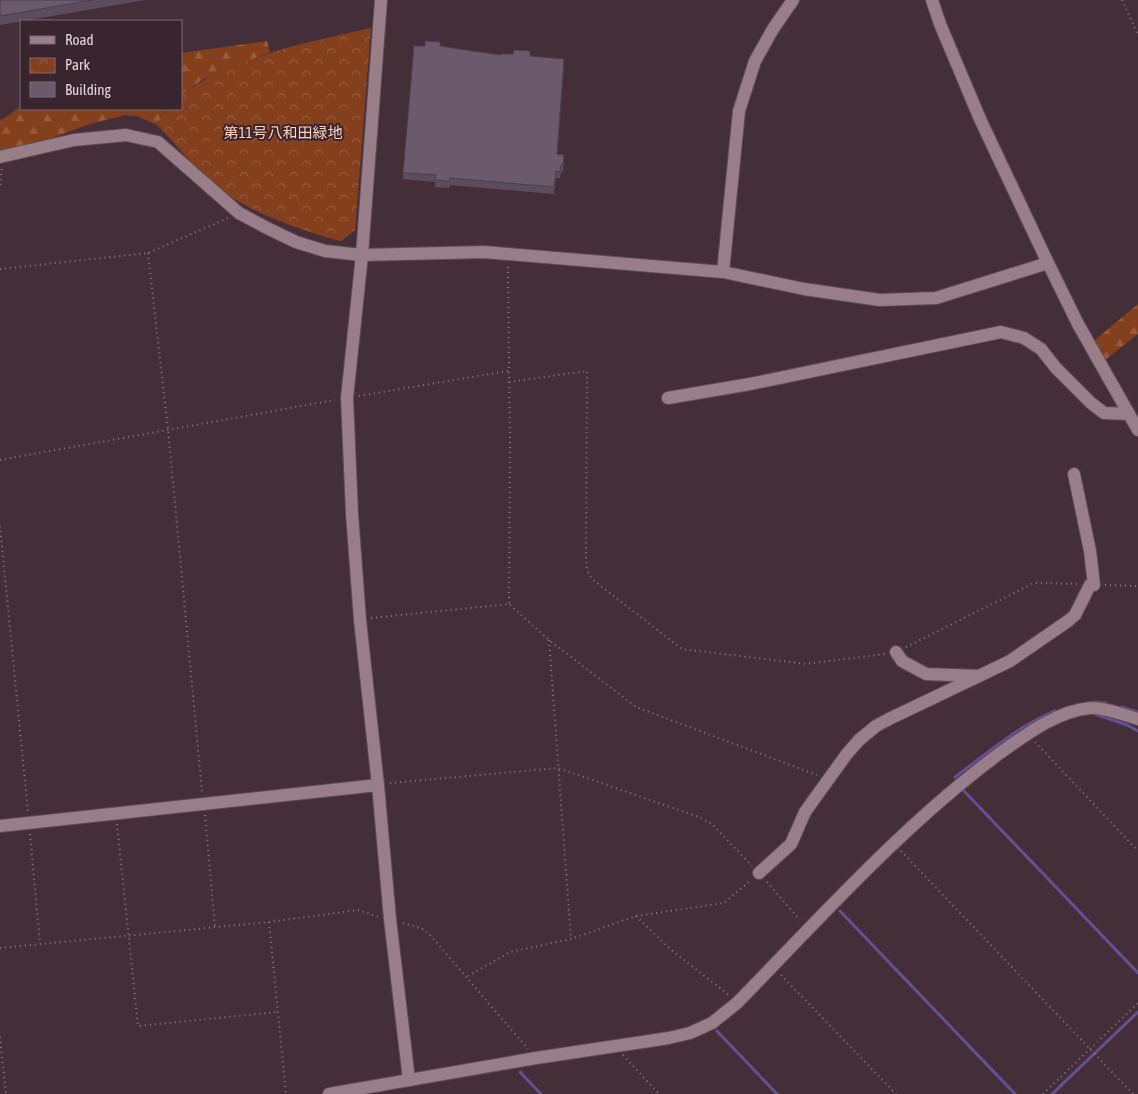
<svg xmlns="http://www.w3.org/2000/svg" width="1138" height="1094" font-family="'Asap Condensed','Noto Sans JP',sans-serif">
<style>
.forest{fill:url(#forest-firs)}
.park{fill:url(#park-crowns)}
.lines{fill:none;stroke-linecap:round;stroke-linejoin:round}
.stream{stroke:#644f96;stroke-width:3}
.minor-casing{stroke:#5e4c54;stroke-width:14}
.path{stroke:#8b7980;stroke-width:2;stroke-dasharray:1 4;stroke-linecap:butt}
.minor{stroke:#977e89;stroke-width:12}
.wall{fill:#5b4d5d}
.shaded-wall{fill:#4a3f4c}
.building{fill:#6a5a6c;stroke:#4a3f4c}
.labels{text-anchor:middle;stroke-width:4;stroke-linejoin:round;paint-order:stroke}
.park-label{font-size:15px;fill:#ffd3be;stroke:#39252e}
</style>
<defs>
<pattern id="forest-firs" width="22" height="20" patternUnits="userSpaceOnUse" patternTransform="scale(1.25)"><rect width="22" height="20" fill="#84401c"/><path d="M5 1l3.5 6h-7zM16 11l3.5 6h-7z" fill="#955b3c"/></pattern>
<pattern id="park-crowns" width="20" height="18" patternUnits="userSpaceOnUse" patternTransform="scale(1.25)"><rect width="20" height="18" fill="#84401c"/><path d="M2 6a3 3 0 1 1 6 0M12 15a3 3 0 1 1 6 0" fill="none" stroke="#955b3c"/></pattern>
</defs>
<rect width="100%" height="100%" fill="#442f38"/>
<g class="forest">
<polygon points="267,41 270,52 202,80 181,95 181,53"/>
<polygon points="21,106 21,109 165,109 157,125 137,116 125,115 90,124 44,141 0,151 0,120 5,118"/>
<polygon points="1138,304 1138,334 1105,360 1095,340"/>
</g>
<path class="park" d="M371 28 355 230 341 241C304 232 241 209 213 184 193 166 176 144 157 125L165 109H181V95C236 55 307 43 371 28Z"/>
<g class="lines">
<g class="stream">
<polyline points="1093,702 1106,703"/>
<polyline points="1122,707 1138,712"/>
<polyline points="1095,714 1127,725 1138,731"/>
<path d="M955 777C986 754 1020 725 1055 711"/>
<polyline points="964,791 1138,973"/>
<polyline points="840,911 1015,1094"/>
<polyline points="717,1031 777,1094"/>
<polyline points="520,1072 541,1094"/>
<polyline points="1052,1094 1138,1012"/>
</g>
<defs>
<g id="minor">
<polyline points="381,0 362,255 347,398 352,514 360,620 378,785 390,919 409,1080"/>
<polyline points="932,0 940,24 980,119 1048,263 1078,324 1138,430"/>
<polyline points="0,157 74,140 126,135 158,142 239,213 267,228 296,242 325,251 362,255 484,252 723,272 804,289 880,300 936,298 1048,263"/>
<polyline points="723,272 739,111 755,61 773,29 793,0"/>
<polyline points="668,398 750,384 1001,332 1024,338 1041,349 1056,368 1091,403 1104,413 1129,414"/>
<polyline points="1074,474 1090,551 1094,585"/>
<polyline points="896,652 902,661 926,674 979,676 1010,661 1068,621 1075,615 1090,585"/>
<polyline points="0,826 378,785"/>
<polyline points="759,873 791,844 805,812 846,755 859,740 876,726 889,719 979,676"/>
<path d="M329 1094 536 1058 669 1038 690 1033 712 1023 737 1003C821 917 903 825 1000 753 1027 734 1057 711 1090 708 1104 707 1125 715 1138 719"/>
</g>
</defs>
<use href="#minor" class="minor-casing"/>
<g class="path">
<polyline points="1122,0 1138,35"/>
<polyline points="0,185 2,168"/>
<polyline points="148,253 168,429 202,792"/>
<polyline points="508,267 510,446 509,604"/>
<polyline points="0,269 148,253 228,218"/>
<polyline points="509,382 587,371 586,558 587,570 593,580 682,649 806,664 885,654"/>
<polyline points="359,396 508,371"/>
<polyline points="0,460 335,400"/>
<polyline points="0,526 28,812"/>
<polyline points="1105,585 1138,586"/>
<polyline points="371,618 509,604 549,640 636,707 817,775"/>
<polyline points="549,640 571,939"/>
<polyline points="906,647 1034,583 1078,584"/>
<polyline points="1035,742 1138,851"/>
<polyline points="390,783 558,768 699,817 712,824 752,866"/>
<polyline points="205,815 215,928"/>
<polyline points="117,824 138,1026 277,1012"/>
<polyline points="30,834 40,943"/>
<polyline points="901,851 1133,1094"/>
<polyline points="767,882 800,920"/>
<polyline points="636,916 670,949 730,996"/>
<polyline points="269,922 286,1094"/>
<polyline points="403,923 423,929 431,936 528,1049"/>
<polyline points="0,948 269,922 358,910 379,917"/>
<polyline points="781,975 896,1094"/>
<polyline points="468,976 510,952 571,939 636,916 724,903 751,880"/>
<polyline points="0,1037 6,1094"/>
<polyline points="623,1055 659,1094"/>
<polyline points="1043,1094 1138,1003"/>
</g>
<use href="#minor" class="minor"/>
</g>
<g class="wall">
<polygon points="0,0 145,0 0,25"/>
<polygon points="425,46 440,46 459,49 501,55 530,56 564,66 557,154 564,162 563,172 561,172 560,178 556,178 554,194 450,185 449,188 435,187 435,182 403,179 403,173"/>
</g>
<polygon class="shaded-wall" points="564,59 564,66 557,161 557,154"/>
<g class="building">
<polygon points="0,0 93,0 0,16"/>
<polygon points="425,41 440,42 440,46 459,49 501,55 501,54 513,54 514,50 530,51 530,56 564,59 557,154 564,155 563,165 561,165 560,172 556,171 554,187 450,178 449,181 435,180 436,175 403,173 414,46 425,46"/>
</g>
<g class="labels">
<g class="park-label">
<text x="283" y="138">第11号八和田緑地</text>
</g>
</g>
<rect x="20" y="20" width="162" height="90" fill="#39252e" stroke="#7d6b73"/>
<rect x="30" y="36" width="25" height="8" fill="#977e89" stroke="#7d6b73"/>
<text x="65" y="45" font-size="15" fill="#e2d5da">Road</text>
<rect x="30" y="58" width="25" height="15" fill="url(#park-crowns)" stroke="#7d6b73"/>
<text x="65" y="70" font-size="15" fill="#e2d5da">Park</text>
<rect x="30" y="82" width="25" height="15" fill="#6a5a6c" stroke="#7d6b73"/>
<text x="65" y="95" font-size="15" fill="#e2d5da">Building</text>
</svg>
